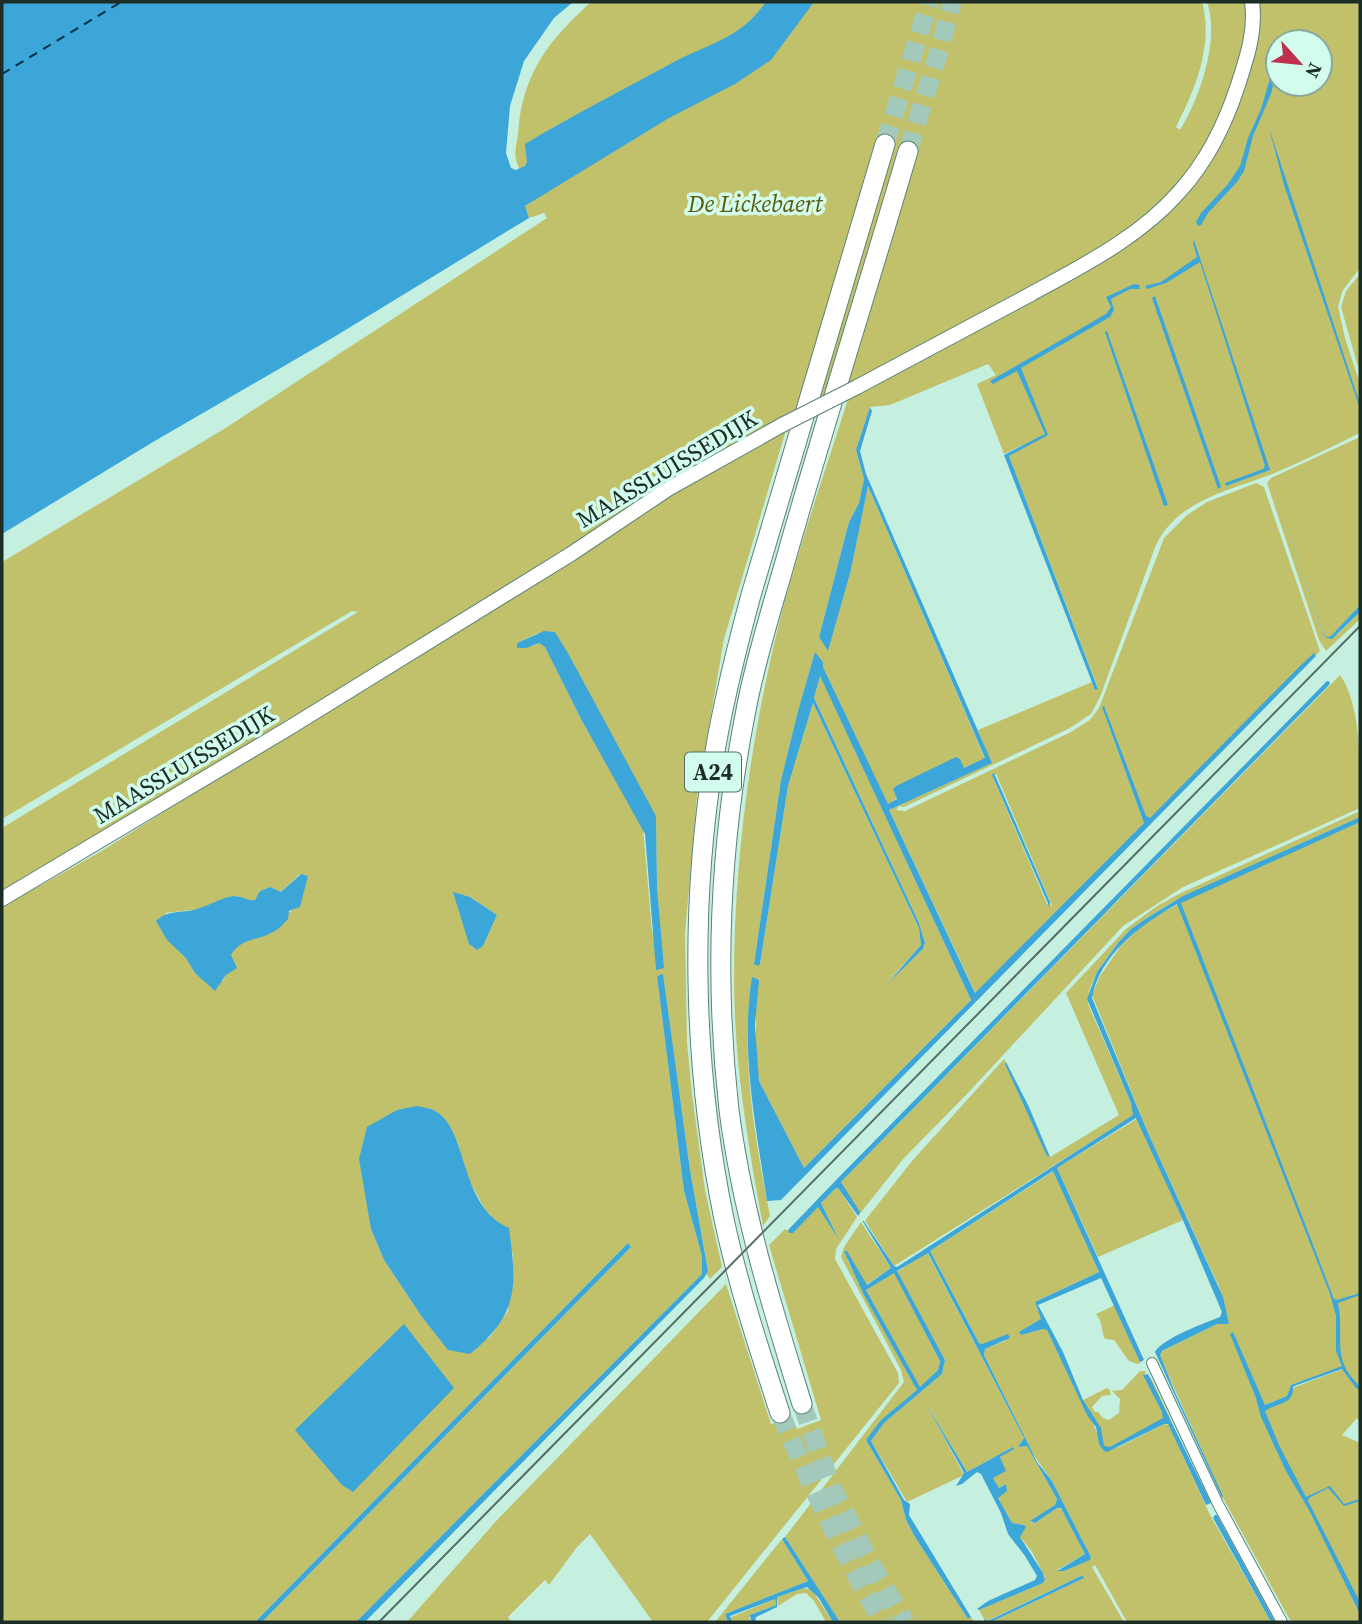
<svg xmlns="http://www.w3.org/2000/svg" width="1362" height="1624" font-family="'Source Serif 4',serif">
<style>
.green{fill:#c1c16c;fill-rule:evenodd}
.water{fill:#3da6d9;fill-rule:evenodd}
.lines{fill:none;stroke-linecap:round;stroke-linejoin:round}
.ferry{stroke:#013045;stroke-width:2;stroke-dasharray:9 7;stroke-linecap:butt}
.motorway-tunnel{stroke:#a3c9bb;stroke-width:19;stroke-dasharray:19 10;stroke-linecap:butt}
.minor-casing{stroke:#5b8375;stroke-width:12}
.tertiary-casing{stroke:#5b8375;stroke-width:16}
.motorway-casing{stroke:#5b8375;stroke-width:21}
.minor{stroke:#fff;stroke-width:10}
.tertiary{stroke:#fff;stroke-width:14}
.motorway{stroke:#fff;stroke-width:19}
.tram{stroke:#556e65;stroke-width:2}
.tertiary-bridge-casing{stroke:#5b8375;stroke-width:16;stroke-linecap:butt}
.tertiary-bridge{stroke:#fff;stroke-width:14}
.labels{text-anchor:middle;stroke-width:7;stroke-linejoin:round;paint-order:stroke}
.shield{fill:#d2fded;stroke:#536b62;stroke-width:2}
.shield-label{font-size:23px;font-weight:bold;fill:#1c2c27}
.park-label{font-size:24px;font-style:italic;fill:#5a590f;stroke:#d2fded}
.street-label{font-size:24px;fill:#1c2c27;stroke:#d2fded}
</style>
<rect width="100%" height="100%" fill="#c5f0e0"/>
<g class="green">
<path d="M591 2H1202C1214 44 1195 90 1176 127L1180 130C1200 98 1220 39 1207 2H1247L1249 23 1222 139 1257 2H1360V268L1343 290 1338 306 1345 338 1360 384V433C1333 446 1305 460 1277 472 1233 490 1179 498 1156 545L1100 697 1091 714 1070 728 904 807 899 806 896 810 905 811 1071 732 1090 720 1099 708 1164 538 1187 515 1207 502 1256 483 1264 487 1320 651 1148 825 1102 707 1144 823 976 994 889 810 991 763 978 730 1092 682 1095 690 1098 688 1009 456 1023 448V445L1004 454 977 384 996 375 988 364 890 405 870 407 856 450 864 479 859 503 849 522 819 637 828 650 851 570 868 486 985 759 898 797 889 804 886 802 823 667V662L815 653 798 711 781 780 754 964H760L788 786 813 703 919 928 921 945 887 983 923 949 925 943 919 923 814 698 820 675 971 1000 804 1168 759 1081 756 1063V1006L752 978C740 1056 755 1139 770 1216L763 1226C748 1145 734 1062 734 979 734 870 748 759 772 653 791 568 822 482 848 399L967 337 960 327 770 425 160 802 2 893V828L358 612 352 611 2 819V562L224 429 547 218 544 213 529 218 525 206 537 198C531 187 520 173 516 160 514 153 517 142 518 134 522 74 548 41 591 2ZM1278 42H1320V84H1278ZM996 774 1052 906 1047 904 992 775Z"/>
<polygon points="1360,274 1360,374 1341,307 1346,291"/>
<path d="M786 430 724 639 697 796 685 934 687 1043 692 1094 705 1190 722 1267 710 1279 706 1274 708 1270 690 1170 663 975 657 976 684 1191 702 1256V1274L356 1622H262L631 1247 628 1243 255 1622H2V907L100 852 664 498ZM538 633 633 775 654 813 656 821 657 887 663 968 652 931 643 828 581 719 545 646 539 643 532 646 517 643ZM300 874 302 892 299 907C280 914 285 926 273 932 259 940 237 938 231 955 227 963 227 973 223 981L195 973 165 913 200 909 230 897 237 896 248 900H256L260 891 270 887 281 892ZM454 893 470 897 497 915 483 946ZM435 1111 448 1124 458 1143 467 1176 484 1208 497 1223 513 1254 508 1311 489 1338 448 1349 422 1317 384 1260 371 1229Z"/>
<polygon points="1360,437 1360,605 1331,636 1327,637 1323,633 1281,508 1323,634 1330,639 1339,633 1360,612 1360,619 1326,651 1319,640 1267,483 1271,478"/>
<path d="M1340 675C1362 706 1360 769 1360 808L1183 887 1123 926 966 1095 904 1158 859 1215 841 1182Z"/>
<polygon points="1360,811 1360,817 1176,900 1147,918 1130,930 1118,943 1097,972 1089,991 1088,1004 1131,1103 1134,1115 894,1266 865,1221 867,1218 912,1161 1004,1059 1050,1157 1119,1115 1066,993 1126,929 1157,906 1179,894"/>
<path d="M1360 822V1424L1357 1418 1342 1435 1360 1443V1622H1291L1223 1498 1160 1356 1161 1352 1217 1324H1229L1219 1287 1148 1133 1092 995 1100 976 1120 947 1148 920 1211 887ZM1231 1332 1265 1405 1287 1396 1291 1385 1341 1368 1343 1369 1300 1385 1293 1388 1285 1400 1262 1408Z"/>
<polygon points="1138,1118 1183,1220 1098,1257 1057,1168"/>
<polygon points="1054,1171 1099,1272 1035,1302 1041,1319 1020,1332 1020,1335 1043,1329 1047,1330 1081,1401 1107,1388 1109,1389 1111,1395 1102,1396 1092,1407 1095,1412 1098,1412 1103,1418 1109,1420 1119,1413 1120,1399 1112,1391 1122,1390 1140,1371 1145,1371 1146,1373 1144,1374 1151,1378 1170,1418 1106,1450 1101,1443 1100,1430 1093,1423 1104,1451 1119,1447 1164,1424 1169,1425 1210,1515 1271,1622 1127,1622 1095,1565 1092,1567 1124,1622 991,1622 1084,1578 1083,1575 987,1621 984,1619 979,1610 1043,1583 1045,1577 1032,1552 1020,1537 1024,1525 1012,1523 998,1498 1005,1484 999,1488 993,1478 1005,1471 1000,1457 1013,1447 967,1472 926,1403 964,1475 907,1502 871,1441 884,1423 942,1374 945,1360 897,1272 927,1252 1024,1438 1018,1447 1027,1446 1057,1499 1055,1505 1030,1522 1035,1523 1057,1508 1062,1509 1085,1554 1057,1570 1064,1571 1089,1560 1091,1557 1052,1481 1033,1454 984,1355 985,1349 1005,1341 1008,1335 982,1344 979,1343 930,1251"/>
<polygon points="838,1188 857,1217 836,1249 835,1259 898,1373 899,1383 707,1622 653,1622 590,1534 577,1547 549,1585 545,1580 508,1617 511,1622 407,1622 498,1519 726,1284 771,1424 792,1417 797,1429 821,1420 769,1245 785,1229 793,1233 818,1206 839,1240 821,1203 835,1189"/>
<polygon points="861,1222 891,1268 866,1285 847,1251 848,1261 917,1390 866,1440 901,1500 906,1520 915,1537 968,1619 971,1617 974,1622 840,1622 785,1537 904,1382 901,1370 841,1257 844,1247"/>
<polygon points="894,1272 940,1361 938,1370 920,1388 866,1290"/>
<path d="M1115 1305 1142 1361 1138 1364 1129 1361 1114 1340 1105 1339C1101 1331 1103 1322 1096 1314Z"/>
<polygon points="782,1539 808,1581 725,1614 728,1622 715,1622"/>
<polygon points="804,1588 812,1590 833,1622 826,1622 814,1601 806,1593 797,1594 778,1606 777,1597"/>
<polygon points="775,1599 776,1605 752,1614 749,1618 751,1622 732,1622 729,1618"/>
</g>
<g class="water">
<path d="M2 2H573L554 18 524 61 510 106 506 153 511 168 516 170 525 166 527 162 525 144C573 115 623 90 672 63 710 43 740 39 766 2H814L771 60 735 84 669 118 525 206 529 218 334 337 153 442 2 534Z"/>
<polygon points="1278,51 1278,64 1271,94 1253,136 1244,171 1237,182 1208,213 1201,225 1198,226 1196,222 1201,213 1228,184 1240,166 1248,138 1261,109"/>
<polygon points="1269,128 1360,404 1360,409 1284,185"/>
<polygon points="1194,240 1270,470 1226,486 1225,483 1263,469 1265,466 1200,262 1166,283 1147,289 1145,286 1161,282 1197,257 1193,243"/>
<polygon points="1134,284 1139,285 1140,289 1130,289 1111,299 1114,310 1110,317 1021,368 1048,435 1009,456 1098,689 1095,690 1004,455 1045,434 1017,371 993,384 990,381 1106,314 1111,307 1106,297"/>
<polygon points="1155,296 1221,487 1218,489 1152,298"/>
<polygon points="1107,331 1168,505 1164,506 1105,332"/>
<path d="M870 407 872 411 860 451 866 474 992 763 889 810 975 993 1144 823 1102 707 1104 706 1146 816 1150 818 1299 667 1314 653 1316 656 781 1200 767 1201C756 1127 740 1052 752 977L759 980 755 1025 759 1081 804 1168 971 1000 820 676 814 698 919 923 925 943 923 949 887 984 921 945 919 928 813 703 788 786 760 964 758 966 754 964 781 780 798 711 815 652 823 662V667L888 804 897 799 893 789 896 786 956 757 960 759 964 768 985 758 868 486 851 570 828 651 819 637 849 522 859 503 864 479 856 450Z"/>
<polygon points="1273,483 1323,633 1327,637 1331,636 1360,605 1360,612 1332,639 1327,638 1323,634"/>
<polygon points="544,631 555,632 569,655 656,816 657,887 664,968 656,970 645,834 581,719 545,647 539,643 526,648 517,648 517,643"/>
<polygon points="1327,681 1330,682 1329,685 841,1182 860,1212 858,1216 838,1188 835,1189 821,1203 839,1240 818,1207 793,1233 789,1233 788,1230 840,1176"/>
<polygon points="994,773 1050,902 1050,908 992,775"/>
<path d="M1360 817V822L1181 903 1334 1299 1337 1300 1360 1293V1295L1338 1303C1345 1337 1330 1359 1360 1386V1390L1356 1388 1342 1369 1297 1385 1293 1387C1294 1405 1276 1403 1265 1411L1279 1445 1306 1497 1330 1486 1344 1504 1360 1499V1501L1344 1506 1328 1488 1309 1498 1308 1501 1360 1602V1614L1309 1510 1286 1471 1261 1417 1256 1398 1230 1334 1233 1332 1265 1405 1287 1396 1291 1385 1342 1366 1336 1351V1316L1330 1294 1177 904C1141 925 1100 954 1092 998L1148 1133 1223 1297 1229 1324H1217L1162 1351 1160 1355 1175 1392 1223 1496 1222 1498 1155 1352C1163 1338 1205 1323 1220 1317L1222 1312 1182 1218 1136 1118 1057 1168 1144 1360 1140 1362 1101 1278 1038 1305 1063 1352 1083 1400 1101 1428 1104 1446 1110 1447 1163 1418 1162 1412 1143 1375 1148 1374 1211 1503 1206 1505 1168 1424H1164L1107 1452 1104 1451 1099 1444 1096 1427 1087 1415 1047 1330 1043 1329 1021 1335 1019 1332 1041 1319 1035 1302 1099 1272 1053 1171 930 1251 979 1343 982 1344 1008 1334 1010 1338 985 1349 984 1355 1037 1462 1052 1481 1091 1557 1090 1560 1064 1571H1057L1085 1554 1061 1508H1057L1035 1523 1030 1521 1055 1505 1057 1499 1027 1446 1018 1447 1024 1438 928 1253 897 1271 945 1360 942 1374 884 1423 871 1441 904 1500 910 1504 909 1515 971 1617 968 1619 915 1537 906 1520 901 1500 866 1440 881 1420 917 1390 864 1295 844 1251H847L867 1285 891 1268 863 1222V1220L894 1266 897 1267 1133 1115 1131 1103 1087 999 1097 972 1118 943 1131 929 1147 918 1183 896ZM894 1273 940 1361 938 1370 920 1387 866 1290Z"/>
<path d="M301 874 308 876 300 907 289 911 288 919C284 923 280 928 275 931 260 941 241 937 231 955L237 968 226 975 215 991 195 973 186 958 167 940 156 921C169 909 180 914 197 909 209 906 222 897 234 896 242 896 247 901 255 900L260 891 270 887 281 892Z"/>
<polygon points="453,892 470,897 497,915 483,946 477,950 469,944"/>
<polygon points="663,974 690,1170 708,1271 704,1278 365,1622 356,1622 702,1274 702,1256 684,1191 657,976"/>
<polygon points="1006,1062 1029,1107 1050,1157 1047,1156 1005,1064"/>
<path d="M417 1106C422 1107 429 1108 433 1110 470 1127 457 1205 509 1228 517 1287 519 1314 470 1354L448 1350 422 1317 384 1260 371 1229 359 1159 367 1127 397 1110Z"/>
<polygon points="628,1243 631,1247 262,1622 255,1622"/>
<polygon points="404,1324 454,1388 353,1492 342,1485 295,1430"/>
<polygon points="925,1402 967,1472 1013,1447 1014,1449 1000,1457 1006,1471 993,1478 999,1488 1006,1484 1007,1491 998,1498 1012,1523 1024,1525 1026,1527 1020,1537 1043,1573 1045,1579 1043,1583 979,1610 977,1609 988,1601 1035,1580 1037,1576 1025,1556 1008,1534 1001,1513 981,1474 977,1472 962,1484 956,1486 964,1473"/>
<polygon points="1215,1515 1217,1515 1275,1622 1271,1622 1213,1518"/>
<polygon points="785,1537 840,1622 833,1622 818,1597 807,1587 777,1597 777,1607 756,1617 755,1622 751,1622 750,1615 776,1605 775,1599 730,1616 732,1622 728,1622 725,1614 808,1581 782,1539"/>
<polygon points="1083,1575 1084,1578 991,1622 985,1622 984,1619 988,1621"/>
</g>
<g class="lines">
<polyline class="ferry" points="2,74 121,2"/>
<g class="motorway-tunnel">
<polyline points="885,144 929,2"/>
<polyline points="908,151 940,48 952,2"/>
<polyline points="802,1404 832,1488 871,1564 905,1622"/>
<path d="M780 1413C811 1485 843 1555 883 1622"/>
</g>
<defs>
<polyline id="minor" points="1152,1363 1218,1504 1282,1622"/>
<g id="tertiary">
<path d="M857 387C916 356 974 325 1031 294 1084 265 1140 237 1180 191 1208 160 1225 125 1238 85 1247 57 1256 31 1252 2"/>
<polyline points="2,899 289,728 571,554 668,489 782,425"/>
</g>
<g id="motorway">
<path d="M802 1404C772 1307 742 1211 729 1110 714 977 720 841 746 710 756 656 774 602 789 548 827 415 869 284 908 151"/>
<path d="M780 1413C759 1349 738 1285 724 1219 692 1064 689 896 717 740 726 691 738 643 751 595L885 144"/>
</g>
</defs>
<use href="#minor" class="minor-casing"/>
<use href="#tertiary" class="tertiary-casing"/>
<use href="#motorway" class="motorway-casing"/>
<use href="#minor" class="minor"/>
<use href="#tertiary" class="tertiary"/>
<use href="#motorway" class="motorway"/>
<polyline class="tram" points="379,1622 1360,626"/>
<defs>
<polyline id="tertiary-bridge" points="782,425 857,387"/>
</defs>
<use href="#tertiary-bridge" class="tertiary-bridge-casing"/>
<use href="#tertiary-bridge" class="tertiary-bridge"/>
</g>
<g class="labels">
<rect class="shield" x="685" y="752.5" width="56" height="39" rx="5"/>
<g class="shield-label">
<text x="713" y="780">A24</text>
</g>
<g class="park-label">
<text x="755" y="212">De Lickebaert</text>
</g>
<g class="street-label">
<text transform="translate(667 469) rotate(-31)" y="8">MAASSLUISSEDIJK</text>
<text transform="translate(184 765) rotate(-31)" y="8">MAASSLUISSEDIJK</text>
</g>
</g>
<rect width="1362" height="1624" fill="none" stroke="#1c2c27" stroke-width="7"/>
<g transform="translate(1299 63) rotate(117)"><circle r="33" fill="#d2fded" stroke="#89a99e" stroke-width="2"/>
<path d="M0-5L12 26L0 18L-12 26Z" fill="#bf2f4e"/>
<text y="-10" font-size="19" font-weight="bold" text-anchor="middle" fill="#1c2c27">N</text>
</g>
</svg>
